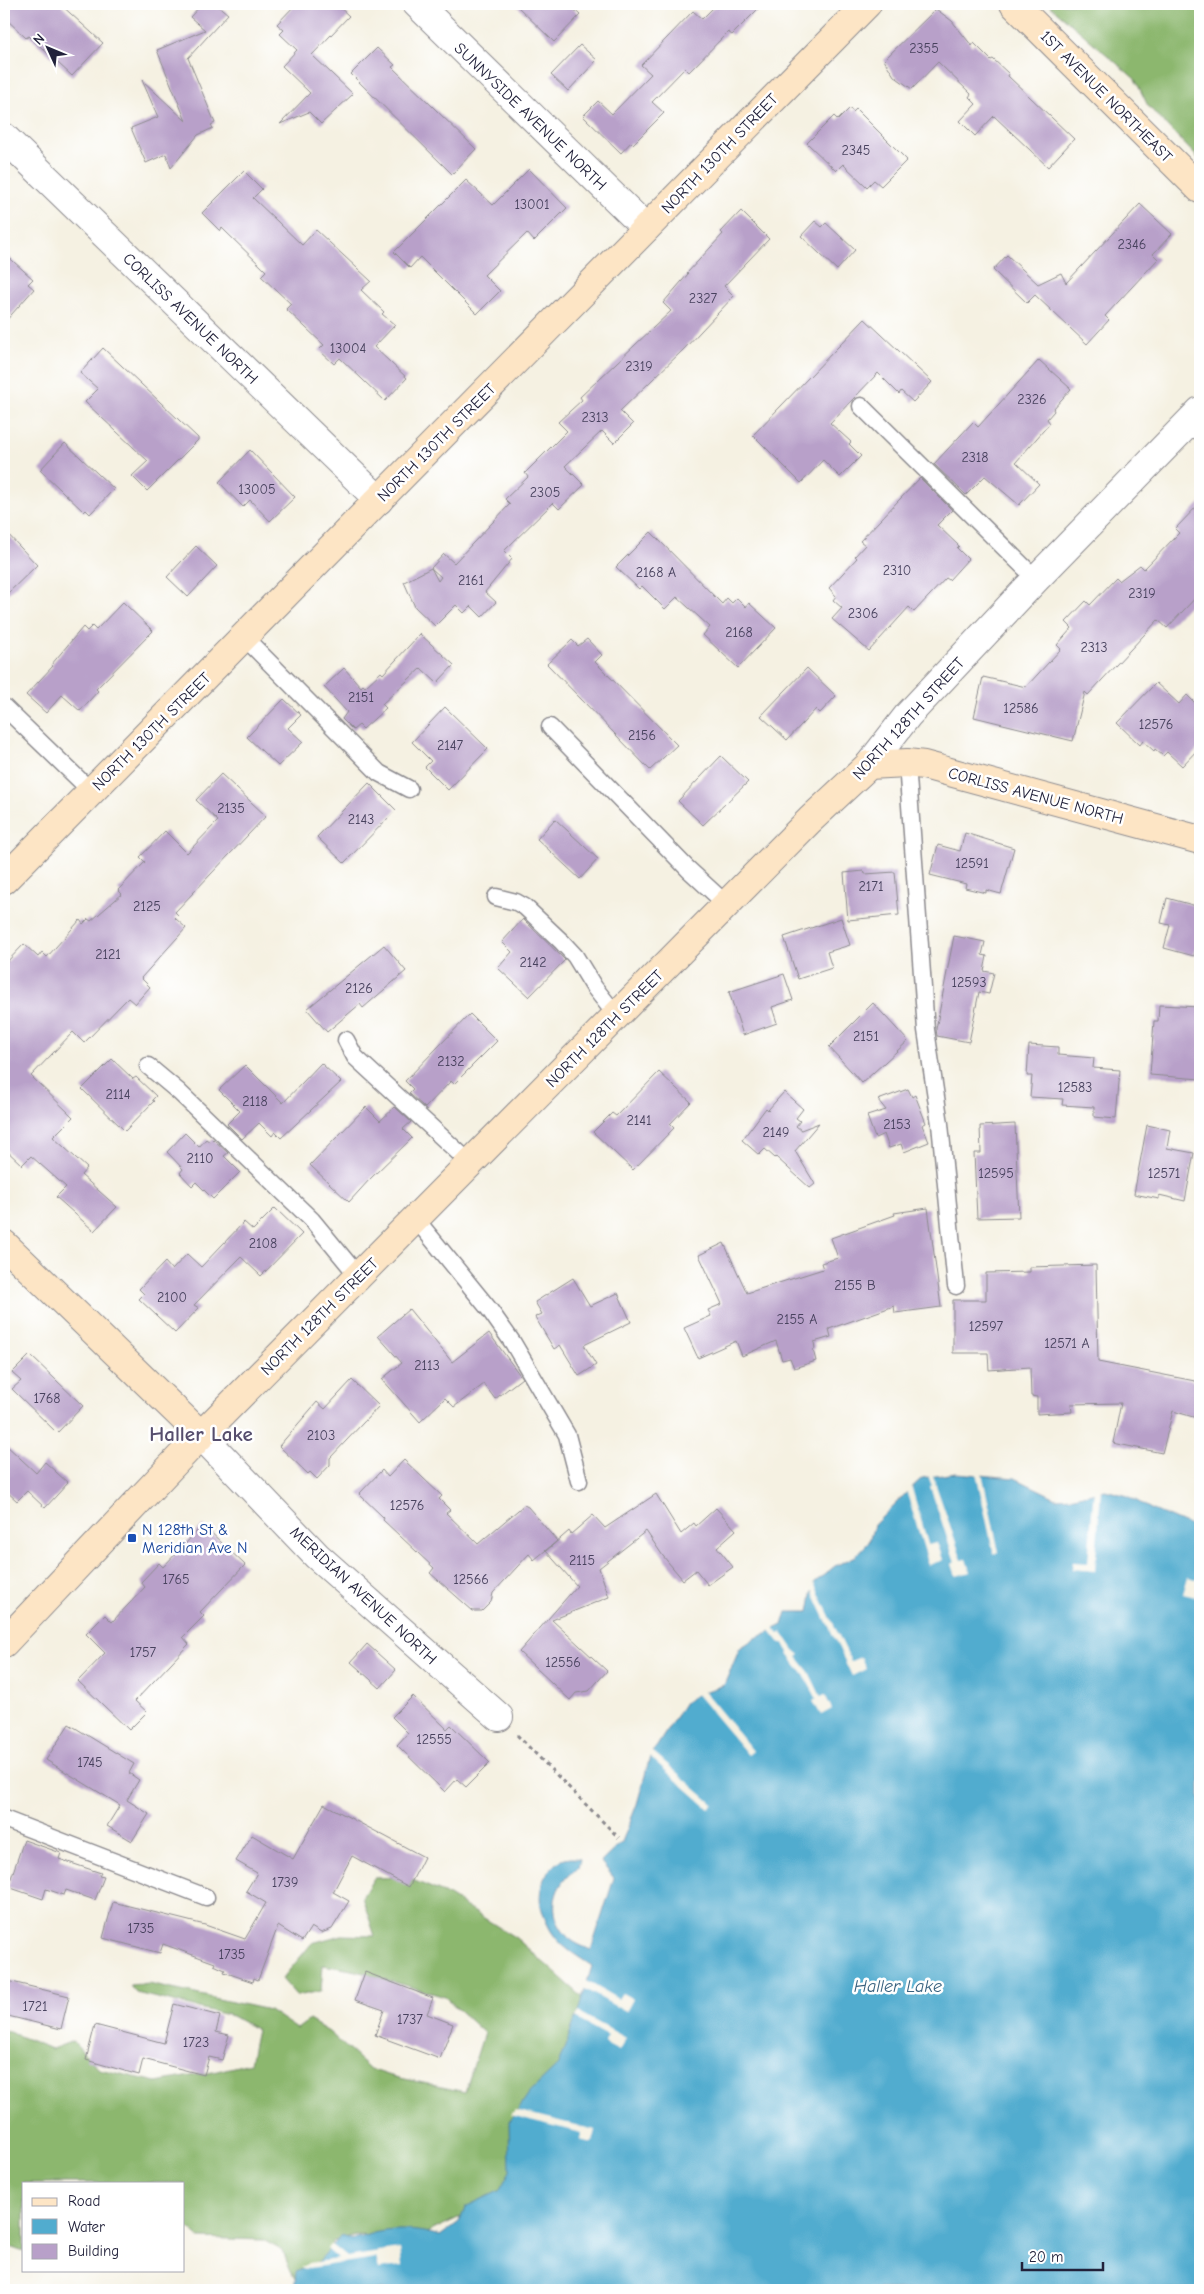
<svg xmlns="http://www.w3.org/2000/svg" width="1204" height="2294" font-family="'Comic Neue',sans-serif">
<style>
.forest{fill:#8cb76e;stroke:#576c54}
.water{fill:#51accf;stroke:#3a6785}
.pier{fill:#f5f1e2}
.building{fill:#b8a0c9}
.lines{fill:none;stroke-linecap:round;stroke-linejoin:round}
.lane-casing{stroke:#8c8a8e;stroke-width:19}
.street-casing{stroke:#8c8a8e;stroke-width:30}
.secondary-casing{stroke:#8c8a8e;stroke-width:30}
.path{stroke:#8c8a8e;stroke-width:3;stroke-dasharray:4 4;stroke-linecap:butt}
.lane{stroke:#fff;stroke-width:16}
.street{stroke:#fff;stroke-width:28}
.secondary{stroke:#fde5c5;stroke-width:28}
.transit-dot{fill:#1a4fb4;stroke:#fff;stroke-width:2}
.labels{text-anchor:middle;stroke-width:5;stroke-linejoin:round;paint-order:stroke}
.number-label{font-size:14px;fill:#48425e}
.street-label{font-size:16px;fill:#22223b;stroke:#fff}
.transit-label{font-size:16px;fill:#164399;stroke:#fff;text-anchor:start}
.water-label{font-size:18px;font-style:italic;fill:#37607e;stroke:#fff}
.district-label{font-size:21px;font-weight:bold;fill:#564e6d;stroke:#fff}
</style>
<rect width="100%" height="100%" fill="#fff"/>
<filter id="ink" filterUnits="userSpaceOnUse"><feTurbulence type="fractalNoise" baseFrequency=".02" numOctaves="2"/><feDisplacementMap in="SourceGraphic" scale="10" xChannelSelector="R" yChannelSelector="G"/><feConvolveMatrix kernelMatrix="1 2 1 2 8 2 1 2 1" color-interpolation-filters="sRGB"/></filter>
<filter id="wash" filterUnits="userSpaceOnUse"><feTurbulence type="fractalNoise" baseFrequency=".0096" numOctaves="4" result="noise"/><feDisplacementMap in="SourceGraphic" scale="20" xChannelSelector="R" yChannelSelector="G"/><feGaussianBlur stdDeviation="1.12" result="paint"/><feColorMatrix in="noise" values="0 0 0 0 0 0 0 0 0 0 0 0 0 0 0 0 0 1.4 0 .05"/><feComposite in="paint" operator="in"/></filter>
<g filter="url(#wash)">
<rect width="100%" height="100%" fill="#f5f1e2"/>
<g class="forest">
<polygon points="1048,4 1200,4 1200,160 1148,106 1135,79"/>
<path d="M405 1877 444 1893 516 1938 587 2001 517 2190 416 2238 355 2235 332 2242 343 2279C337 2282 329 2289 321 2290 296 2294 290 2270 283 2251L263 2240 200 2238 184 2225V2183H24V2252L4 2245V2030L52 2049 73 2041 99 2069 157 2082 213 2072 250 2063 257 2030 232 2016 136 1993 130 1986 149 1984 269 2010 297 2029 309 2020 329 2032 370 2069 391 2076 465 2092 484 2033 445 1997 357 1971 323 1965 321 1991 297 1996 282 1979 312 1943 341 1935 375 1936 362 1897 374 1878Z"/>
</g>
<path class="water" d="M956 1473 1015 1478 1056 1498 1074 1497 1105 1490 1128 1496 1151 1509 1200 1530V2290H294L296 2272 319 2261 341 2236C359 2242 362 2235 378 2232 399 2228 421 2230 440 2236L459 2222 465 2207 499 2191 510 2171 509 2123 529 2093 558 2065 578 2012 592 1966C579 1957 562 1948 553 1934 548 1927 543 1915 541 1906 536 1883 553 1852 580 1859L578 1868C553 1883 546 1914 567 1936 573 1943 582 1946 591 1950L614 1878 601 1862 622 1842 637 1804 650 1757 685 1702 701 1693 724 1685 740 1648 754 1639 783 1625 787 1612H809L814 1583 835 1566 856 1556 869 1542 874 1525 905 1494 922 1478Z"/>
<g class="pier">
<polygon points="976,1472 982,1473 999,1553 994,1555"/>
<polygon points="932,1474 962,1560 966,1559 970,1572 956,1576 952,1564 955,1562 930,1486 932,1486 928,1475"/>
<polygon points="911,1485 928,1544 937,1542 943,1560 929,1565 906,1490"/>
<polygon points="1101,1489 1095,1571 1072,1569 1073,1562 1088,1563 1094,1489"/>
<polygon points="1200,1576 1200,1598 1183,1594 1188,1577 1196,1579"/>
<polygon points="814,1583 851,1661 861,1657 866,1669 852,1676 811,1588"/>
<polygon points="773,1627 779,1634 782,1632 794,1650 800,1655 797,1657 809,1672 821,1697 825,1695 832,1709 821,1715 813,1701 817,1699 804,1675 788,1654 789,1652 783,1643 781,1644 769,1629"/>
<polygon points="703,1690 753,1751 748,1755 696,1693"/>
<polygon points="651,1750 713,1804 709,1809 648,1755"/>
<polygon points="585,1980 618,1999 622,1993 633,1999 626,2012 583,1988"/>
<polygon points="578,2012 626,2038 619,2051 604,2043 608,2036 575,2018"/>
<polygon points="515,2110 595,2130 592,2143 580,2140 581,2133 511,2115"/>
<polygon points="331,2244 347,2257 400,2249 402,2266 379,2269 376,2258 302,2269 301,2267 309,2263 338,2259 327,2249"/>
</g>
<g id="blocks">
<g class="building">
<polygon points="4,4 60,4 103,43 72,76 29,36 26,38 4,17"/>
<polygon points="202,4 216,4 228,14 188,58 215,123 211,125 213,128 198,135 171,168 166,154 146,163 131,128 158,117 142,80 186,121 157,50 205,30 190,17"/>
<polygon points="296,4 336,4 349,16 312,55 353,94 321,124 309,112 280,124 310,93 282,66 297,50 280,34 284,30 277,24"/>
<polygon points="515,4 568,4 580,15 554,42"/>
<polygon points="717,4 763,4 732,35 728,32 689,72 685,68 652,102 664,113 633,144 631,142 621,153 583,116 598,101 612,114 651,74 641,65 693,11 702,19"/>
<polygon points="936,9 952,21 972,46 974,43 991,60 993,59 1009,74 1008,76 1074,139 1048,167 994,116 975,136 960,121 976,104 969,97 971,94 938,62 912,89 894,76 884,60"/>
<polygon points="580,45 597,60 568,91 551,75"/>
<polygon points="377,48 395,65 392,67 476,149 452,174 351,74"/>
<polygon points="850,108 853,112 856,109 907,160 881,186 874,180 867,187 843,164 836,171 807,143 834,116 838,120"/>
<polygon points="529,169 567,208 534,241 527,233 484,275 500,291 477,314 420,257 410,268 394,252 466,180 493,205"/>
<polygon points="244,171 262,189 253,198 302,245 316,230 371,281 361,290 384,312 382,314 395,325 374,347 407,378 385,401 340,358 334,364 319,350 324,345 286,309 291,304 261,276 266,271 222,228 220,231 202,213"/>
<polygon points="1140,204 1172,234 1153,254 1158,259 1105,316 1109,320 1087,344 1035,295 1027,303 993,270 1007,255 1038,284 1061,273 1066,283"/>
<polygon points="741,211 769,239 724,286 734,296 684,349 620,411 633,424 614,443 602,431 565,466 584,485 559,509 553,503 504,551 512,559 485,592 496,602 482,617 471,606 464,613 456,605 435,626 415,607 404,582 431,568 438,581 441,577 431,568 444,554 454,563 510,504 505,499 528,477 525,473 567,431 558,422 582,400 580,397 671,311 663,303 688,274 687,273 723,234 721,232"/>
<polygon points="815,221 822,227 826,223 855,250 837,270 801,236"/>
<polygon points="4,253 33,279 28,284 34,289 4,323"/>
<polygon points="865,319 932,382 913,402 901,391 899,394 878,373 830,423 851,442 849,444 861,456 840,477 823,460 801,483 753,435"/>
<polygon points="103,348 198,438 198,440 147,491 132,476 148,461 85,402 98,389 80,373"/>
<polygon points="1039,360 1071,389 1053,409 1054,411 1047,419 1050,423 1016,462 1039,484 1019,505 985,476 966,495 934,464 973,422 978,427"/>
<polygon points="65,443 114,489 90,514 86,510 84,512 40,470"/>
<polygon points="250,450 295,497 270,521 250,500 243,507 219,482"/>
<polygon points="920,478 952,510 937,525 959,546 957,548 968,559 949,580 946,578 914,612 909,607 869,651 832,619 842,608 833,600 836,596 829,588 857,558 855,556 865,545 860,541"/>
<polygon points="1200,503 1200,593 1167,628 1158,620 1088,695 1085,692 1073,741 974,717 983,677 1026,687 1061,649 1057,645 1072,628 1066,622 1086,601 1090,605 1116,578 1119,581 1140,565 1144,569 1179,533 1175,529"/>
<polygon points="4,530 37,565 4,597"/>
<polygon points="651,532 722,604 727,598 732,603 737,598 746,607 749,603 776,628 738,668 703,635 710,627 677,597 665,609 642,586 639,589 616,567"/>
<polygon points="196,546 217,566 188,597 167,577"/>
<polygon points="123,602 153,631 96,689 98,691 80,711 62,695 46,713 26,695 53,666 51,665 83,627 87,631 92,626 96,630"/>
<polygon points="420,634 454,665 437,683 421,668 382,704 386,708 363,729 359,725 353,730 342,719 347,712 324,687 344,668 361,687 363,685 365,687 381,672 383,674"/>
<polygon points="587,639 602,655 595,662 677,745 650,770 547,664 572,640 578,646"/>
<polygon points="807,668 836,696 820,713 816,709 787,740 761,716"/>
<polygon points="1156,683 1179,704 1187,695 1200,708 1200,747 1182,766 1167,752 1163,756 1155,749 1154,751 1143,741 1140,745 1117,723"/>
<polygon points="284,699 301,715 288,728 303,742 278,766 247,737"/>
<polygon points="445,707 488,749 448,790 425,767 431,761 412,742"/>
<polygon points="721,756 748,782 703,825 678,801"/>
<polygon points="221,774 266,816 175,912 178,915 175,918 186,928 141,978 150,987 135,1004 128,998 84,1043 73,1032 31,1076 73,1117 53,1137 87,1168 81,1175 117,1207 94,1231 56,1197 66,1187 31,1156 22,1165 4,1148 4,965 24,944 38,957 42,952 47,957 80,920 83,924 88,919 91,921 122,894 118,890 145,862 140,857 165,831 187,853 218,821 196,800"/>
<polygon points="369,783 396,810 344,863 317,837"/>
<polygon points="555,819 598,859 580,879 537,839"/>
<polygon points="965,833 1014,848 1001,894 986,890 986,893 965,888 966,884 930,875 938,845 960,851"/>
<polygon points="864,871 865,874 895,872 899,915 848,920 844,873"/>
<polygon points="1167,898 1200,907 1200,932 1194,956 1164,948 1170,925 1161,923"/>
<polygon points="841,918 850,945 827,952 832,968 798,979 784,937"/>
<polygon points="523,919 565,960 529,997 498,968 512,952 502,942"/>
<polygon points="954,936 985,942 982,955 987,956 984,971 994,973 989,994 979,992 969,1042 937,1036 936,1029"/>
<polygon points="384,945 406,971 363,1008 360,1004 327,1032 307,1009"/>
<polygon points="784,974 793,1000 772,1007 777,1023 743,1035 729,992"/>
<polygon points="873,1003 908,1041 862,1083 829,1047"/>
<polygon points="1159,1005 1200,1007 1200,1079 1150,1075 1154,1021 1158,1021"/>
<polygon points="470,1014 497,1041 454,1084 451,1081 425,1108 409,1093 413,1089 405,1081"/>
<polygon points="1029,1045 1058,1047 1058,1055 1094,1058 1093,1068 1120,1070 1116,1119 1094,1117 1094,1107 1062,1105 1063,1099 1030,1097 1032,1076 1027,1076"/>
<polygon points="112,1059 133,1079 136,1077 156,1096 152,1100 154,1101 125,1131 82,1089"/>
<polygon points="321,1063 341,1082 281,1138 275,1132 272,1136 259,1123 242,1139 227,1124 240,1111 219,1090 245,1065 283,1103"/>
<polygon points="659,1072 691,1102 670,1124 674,1128 633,1170 593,1132 612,1113 616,1116"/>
<polygon points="908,1089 912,1097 915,1095 926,1123 922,1125 929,1142 904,1152 901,1144 889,1148 884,1134 875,1138 867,1116 886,1110 878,1100"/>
<polygon points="784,1092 803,1109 796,1118 800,1121 796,1126 801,1130 819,1123 795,1151 815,1184 810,1188 776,1157 775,1158 765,1149 759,1155 742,1140 766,1108 768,1110"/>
<polygon points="366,1107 380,1121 395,1107 411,1122 403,1129 412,1138 370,1179 349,1202 310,1165"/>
<polygon points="1015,1124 1019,1217 977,1218 974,1153 981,1153 980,1126"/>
<polygon points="1147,1125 1170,1130 1167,1148 1194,1153 1185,1201 1159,1195 1159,1199 1134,1194"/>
<polygon points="185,1133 199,1147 206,1139 210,1142 213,1139 228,1153 224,1156 240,1172 213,1199 196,1182 192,1186 180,1173 183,1169 167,1152"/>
<polygon points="275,1208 302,1234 261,1276 241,1257 194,1305 199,1308 175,1333 139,1299 144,1294 139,1289 165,1262 172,1270 187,1254 201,1267 244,1222 253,1230"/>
<polygon points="928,1208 941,1307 895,1313 894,1306 829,1329 831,1337 814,1342 815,1349 813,1350 816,1361 794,1368 790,1358 782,1360 776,1341 742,1356 736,1341 698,1358 684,1328 711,1316 708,1310 722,1304 699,1255 724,1243 747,1293 823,1269 821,1263 838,1258 831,1238 895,1215 894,1213"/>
<polygon points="1096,1265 1098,1362 1200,1382 1200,1419 1173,1411 1162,1453 1113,1443 1121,1403 1071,1404 1072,1412 1037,1414 1037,1397 1031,1396 1030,1367 989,1370 988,1353 953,1353 953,1300 986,1300 986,1273 1030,1272 1030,1267"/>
<polygon points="573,1278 590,1306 618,1293 631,1322 584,1345 596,1365 579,1376 560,1345 554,1349 535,1317 542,1314 535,1302"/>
<polygon points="409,1309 452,1362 489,1333 522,1378 495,1399 484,1384 454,1407 445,1398 420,1422 382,1379 402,1363 378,1336"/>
<polygon points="30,1355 83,1406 57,1433 12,1389 21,1381 12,1373"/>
<polygon points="352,1380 379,1406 330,1458 330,1465 317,1479 310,1472 308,1474 279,1446 317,1402 325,1409"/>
<polygon points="4,1443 36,1473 45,1462 68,1483 45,1508 27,1491 17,1501 4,1489"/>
<polygon points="404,1460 442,1496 439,1499 450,1510 446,1513 478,1544 524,1505 528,1507 557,1541 534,1560 529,1554 493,1593 491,1602 482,1611 473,1611 430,1573 434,1568 383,1520 384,1518 359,1494 382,1470 388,1477"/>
<polygon points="656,1494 681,1534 694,1523 696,1526 716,1508 736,1530 717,1547 733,1567 708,1585 696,1570 683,1580 663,1556 646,1531 599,1568 609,1597 552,1620 607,1671 589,1691 576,1693 570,1700 519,1652 577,1586 546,1551 569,1531 571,1534 593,1515 605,1528"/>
<polygon points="203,1525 245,1565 200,1612 204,1616 183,1637 189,1644 135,1701 147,1712 129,1730 78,1681 105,1653 86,1634 105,1615 112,1622 145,1587 141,1582 159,1563 163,1567"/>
<polygon points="367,1644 396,1670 380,1688 351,1662"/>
<polygon points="413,1696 447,1729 451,1725 490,1763 466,1787 457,1779 445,1792 397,1745 408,1733 392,1717"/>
<polygon points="69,1724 134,1764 129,1773 139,1780 127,1800 149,1814 132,1841 107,1826 120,1805 46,1760"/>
<polygon points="324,1804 424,1857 409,1887 352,1856 333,1892 349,1901 332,1929 321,1933 311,1927 302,1941 278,1926 258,1980 254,1978 253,1982 224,1972 225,1970 214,1965 215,1963 163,1944 160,1953 103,1938 113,1902 205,1925 245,1939 266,1903 246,1891 257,1873 236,1861 252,1835 293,1859"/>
<polygon points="24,1840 61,1853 59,1859 101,1873 99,1876 104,1877 95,1900 66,1890 64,1895 46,1889 43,1899 8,1887"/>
<polygon points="365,1972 433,1998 427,2014 453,2024 440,2059 375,2035 384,2010 355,2000"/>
<polygon points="8,1981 69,1996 61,2029 4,2015 4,1997"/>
<polygon points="174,2004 220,2016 216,2032 229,2035 222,2060 209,2057 204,2075 143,2059 139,2075 86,2060 95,2025 164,2043"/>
</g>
</g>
</g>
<g filter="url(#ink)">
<use href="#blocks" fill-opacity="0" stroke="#8c8a8e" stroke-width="1"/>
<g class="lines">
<defs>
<g id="lane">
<polyline points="861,406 1036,579"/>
<polyline points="244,637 379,773 409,789"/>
<polyline points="4,707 91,791"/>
<polyline points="550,727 688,869 726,904"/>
<polyline points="907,763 926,1030 940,1124 956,1286"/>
<polyline points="496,897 516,902 525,907 562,942 575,956 594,987 616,1015"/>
<polyline points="346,1040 355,1057 470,1163"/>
<polyline points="148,1066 179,1092 312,1220 359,1277"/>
<polyline points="415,1218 489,1309 513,1343 567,1435 579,1481"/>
<polyline points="4,1819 206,1897"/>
</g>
<g id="street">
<polyline points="417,4 646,228"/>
<polyline points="4,137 379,500"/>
<polyline points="869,765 908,715 1036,579 1200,411"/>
<polyline points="201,1435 317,1556 499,1717"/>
</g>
<g id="secondary">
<polyline points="1014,4 1200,189"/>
<polyline points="4,880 867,4"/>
<polyline points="4,1244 201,1435"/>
<polyline points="4,1643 201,1435 810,820 869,765 907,763 924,765 1200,840"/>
</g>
</defs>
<use href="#lane" class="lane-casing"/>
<use href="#street" class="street-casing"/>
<use href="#secondary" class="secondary-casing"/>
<polyline class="path" points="517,1735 619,1838"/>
<use href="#lane" class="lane"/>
<use href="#street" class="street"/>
<use href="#secondary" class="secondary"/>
</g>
</g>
<rect class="transit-dot" x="127" y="1533" width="10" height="10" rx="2.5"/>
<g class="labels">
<g class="number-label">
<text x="924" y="53">2355</text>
<text x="856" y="155">2345</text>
<text x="532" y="209">13001</text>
<text x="1132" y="249">2346</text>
<text x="703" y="303">2327</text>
<text x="348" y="353">13004</text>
<text x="639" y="371">2319</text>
<text x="1032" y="404">2326</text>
<text x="595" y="422">2313</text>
<text x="975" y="462">2318</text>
<text x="257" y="494">13005</text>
<text x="545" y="497">2305</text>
<text x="897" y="575">2310</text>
<text x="656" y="577">2168 A</text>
<text x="471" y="585">2161</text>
<text x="1142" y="598">2319</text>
<text x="863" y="618">2306</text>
<text x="739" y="637">2168</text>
<text x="1094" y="652">2313</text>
<text x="361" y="702">2151</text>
<text x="1021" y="713">12586</text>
<text x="1156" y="729">12576</text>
<text x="642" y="740">2156</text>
<text x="450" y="750">2147</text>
<text x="231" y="813">2135</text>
<text x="361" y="824">2143</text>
<text x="972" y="868">12591</text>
<text x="871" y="891">2171</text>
<text x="147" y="911">2125</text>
<text x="108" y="959">2121</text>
<text x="533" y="967">2142</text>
<text x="969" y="987">12593</text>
<text x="359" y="993">2126</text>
<text x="866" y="1041">2151</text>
<text x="451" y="1066">2132</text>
<text x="1075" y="1092">12583</text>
<text x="118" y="1099">2114</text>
<text x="255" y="1106">2118</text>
<text x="639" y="1125">2141</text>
<text x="897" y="1129">2153</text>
<text x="776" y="1137">2149</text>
<text x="200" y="1163">2110</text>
<text x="996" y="1178">12595</text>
<text x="1164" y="1178">12571</text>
<text x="263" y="1248">2108</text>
<text x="855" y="1290">2155 B</text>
<text x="172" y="1302">2100</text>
<text x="797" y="1324">2155 A</text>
<text x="986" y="1331">12597</text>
<text x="1067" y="1348">12571 A</text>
<text x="427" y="1370">2113</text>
<text x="47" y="1403">1768</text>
<text x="321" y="1440">2103</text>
<text x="407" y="1510">12576</text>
<text x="582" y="1565">2115</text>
<text x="176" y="1584">1765</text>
<text x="471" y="1584">12566</text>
<text x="143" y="1657">1757</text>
<text x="563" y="1667">12556</text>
<text x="434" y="1744">12555</text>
<text x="90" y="1767">1745</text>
<text x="285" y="1887">1739</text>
<text x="141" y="1933">1735</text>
<text x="232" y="1959">1735</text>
<text x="35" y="2011">1721</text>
<text x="410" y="2024">1737</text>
<text x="196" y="2047">1723</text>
</g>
<g class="street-label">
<text transform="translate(1107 96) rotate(45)" y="6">1ST AVENUE NORTHEAST</text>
<text transform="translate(531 116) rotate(44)" y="6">SUNNYSIDE AVENUE NORTH</text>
<text transform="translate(719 153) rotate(-46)" y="6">NORTH 130TH STREET</text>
<text transform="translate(191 318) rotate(44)" y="6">CORLISS AVENUE NORTH</text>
<text transform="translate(436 442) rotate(-45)" y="6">NORTH 130TH STREET</text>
<text transform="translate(908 718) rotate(-48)" y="6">NORTH 128TH STREET</text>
<text transform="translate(151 731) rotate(-45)" y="6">NORTH 130TH STREET</text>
<text transform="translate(1036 795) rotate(15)" y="6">CORLISS AVENUE NORTH</text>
<text transform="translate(604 1028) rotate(-45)" y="6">NORTH 128TH STREET</text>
<text transform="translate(319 1316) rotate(-45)" y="6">NORTH 128TH STREET</text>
<text transform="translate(364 1595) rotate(43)" y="6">MERIDIAN AVENUE NORTH</text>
</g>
<g class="transit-label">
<text x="142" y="1535">N 128th St &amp;<tspan x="142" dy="18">Meridian Ave N</tspan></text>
</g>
<g class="water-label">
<text x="898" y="1992">Haller Lake</text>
</g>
<g class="district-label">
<text x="201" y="1441">Haller Lake</text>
</g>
</g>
<rect width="1204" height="2294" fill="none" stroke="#fff" stroke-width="20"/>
<rect x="22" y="2182" width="162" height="90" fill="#ffffff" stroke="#a7a7b1"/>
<rect x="32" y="2198" width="25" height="8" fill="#fde5c5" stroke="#a7a7b1"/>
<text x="68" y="2206" font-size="15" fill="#22223b">Road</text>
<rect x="32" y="2219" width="25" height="15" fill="#51accf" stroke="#a7a7b1"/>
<text x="68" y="2232" font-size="15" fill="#22223b">Water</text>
<rect x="32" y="2244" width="25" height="15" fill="#b8a0c9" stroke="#a7a7b1"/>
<text x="68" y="2256" font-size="15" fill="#22223b">Building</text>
<g transform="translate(48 48) rotate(314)" stroke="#ffffff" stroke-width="4" paint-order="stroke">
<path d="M0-4L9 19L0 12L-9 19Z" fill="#22223b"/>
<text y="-8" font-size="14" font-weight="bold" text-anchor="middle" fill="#22223b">N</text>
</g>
<path d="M1022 2262v8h81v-8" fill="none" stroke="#22223b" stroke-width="2.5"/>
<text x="1029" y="2262" font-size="15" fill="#22223b" stroke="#ffffff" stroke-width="4" paint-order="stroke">20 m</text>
</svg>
